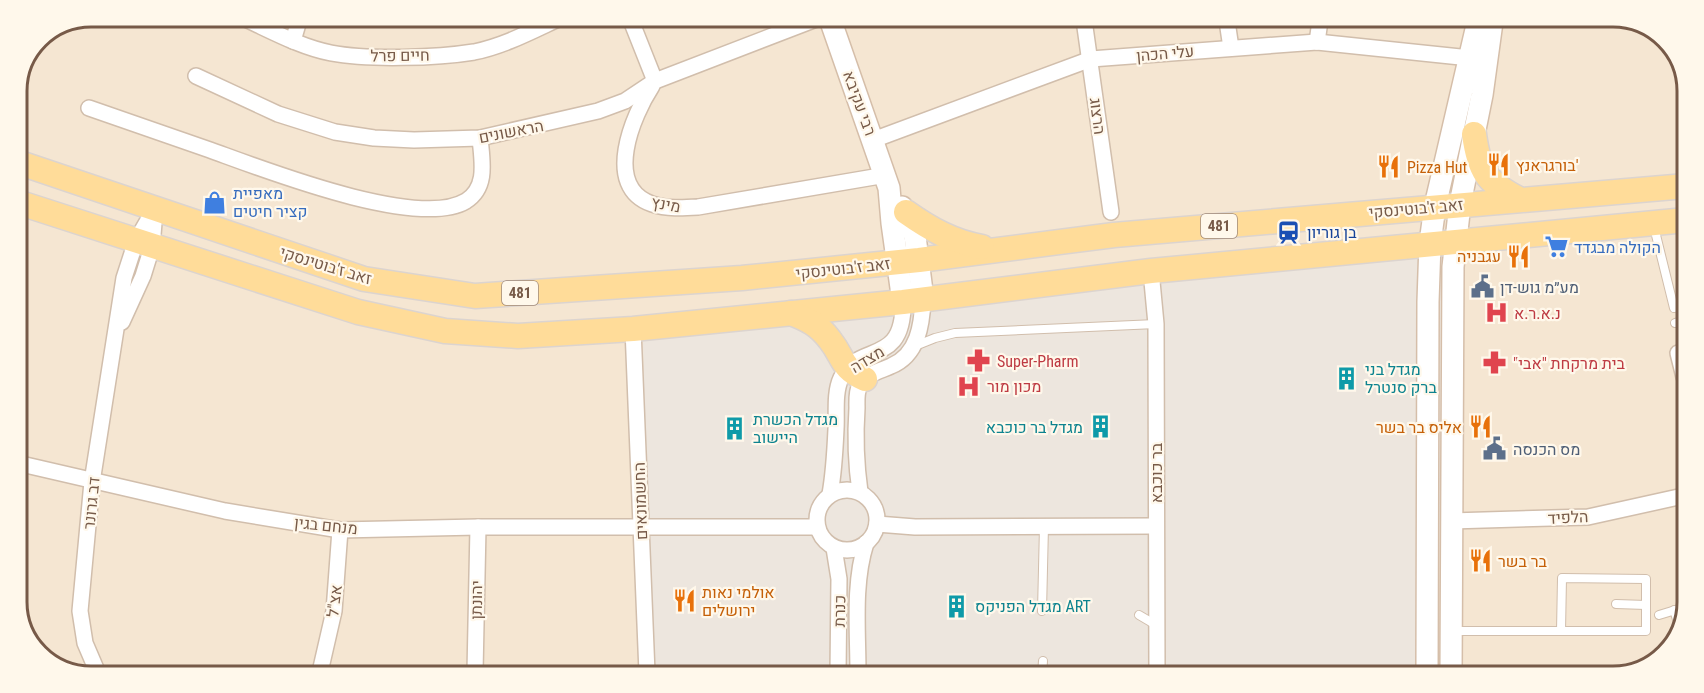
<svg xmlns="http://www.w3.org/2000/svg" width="1704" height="693" font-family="'Roboto Condensed',Heebo,sans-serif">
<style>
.residential{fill:#f5e6d2}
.industrial{fill:#ede6de}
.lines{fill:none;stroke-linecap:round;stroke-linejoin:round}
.lane-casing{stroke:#d1beac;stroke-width:10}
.street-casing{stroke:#d1beac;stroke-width:18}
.secondary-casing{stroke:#d5bea9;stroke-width:24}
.primary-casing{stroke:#dcd4cf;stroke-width:27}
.path{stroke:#d9b69d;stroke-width:3;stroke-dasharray:1.5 4.5;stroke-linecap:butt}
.lane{stroke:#fff;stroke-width:8}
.street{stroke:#fff;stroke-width:15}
.secondary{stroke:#fff;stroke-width:21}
.primary{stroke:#ffdc99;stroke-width:24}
.labels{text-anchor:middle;stroke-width:4.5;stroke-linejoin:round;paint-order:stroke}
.shield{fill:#fff8eb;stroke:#a08979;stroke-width:1.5}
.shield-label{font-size:15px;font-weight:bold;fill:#775a48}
.street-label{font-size:16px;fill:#775a48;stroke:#fff8eb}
.food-label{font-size:16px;fill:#c56008;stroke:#fff8eb;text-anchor:start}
.shop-label{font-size:16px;fill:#366cbe;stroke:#fff8eb;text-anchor:start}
.transit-label{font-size:16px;fill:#164399;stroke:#fff8eb;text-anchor:start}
.service-label{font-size:16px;fill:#4e5e75;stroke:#fff8eb;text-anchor:start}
.health-label{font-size:16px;fill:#be3a42;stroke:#fff8eb;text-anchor:start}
.culture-label{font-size:16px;fill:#0d838f;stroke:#fff8eb;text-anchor:start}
.rim{fill:none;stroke:#775a48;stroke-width:3}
</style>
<rect width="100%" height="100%" fill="#fdf4e4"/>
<polygon class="residential" points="91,17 1641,22 1672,46 1687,86 1682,630 1655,664 1613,676 1438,676 1443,246 650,673 63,671 32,647 17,607 17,86 39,38"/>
<polygon class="industrial" points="1443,245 1438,676 650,673 643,340"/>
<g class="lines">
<defs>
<g id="lane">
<polyline points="1654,227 1674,308"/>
<polyline points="1675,323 1685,320"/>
<polyline points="915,346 935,338 955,333 1156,324"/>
<polyline points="1616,604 1646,605"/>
<polyline points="1674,610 1681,632"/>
<polyline points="1042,611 1044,526"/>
<polyline points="1139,615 1156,625"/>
<polyline points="1659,615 1682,608"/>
<polyline points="1452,631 1646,631 1646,579 1562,578 1561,631"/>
<polyline points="1042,674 1043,661"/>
</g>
<g id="street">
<path d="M241 17C270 30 300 47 331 53 368 60 437 58 474 52 504 46 532 31 560 18"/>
<polyline points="630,18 655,81"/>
<polyline points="1084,20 1111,212"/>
<polyline points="1227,21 1231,48"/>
<polyline points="293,41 300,17"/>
<polyline points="1317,42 1320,21"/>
<polyline points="196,76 278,114 335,132 374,138 414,140 480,138 598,111 625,101 655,81 816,19"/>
<path d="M652 86C633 115 602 187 652 204 667 209 683 208 698 207L886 175"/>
<path d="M89 108C130 122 170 136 210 150 263 169 418 230 466 201 488 187 482 161 480 138"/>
<polyline points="873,140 1091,59 1317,42 1470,58"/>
<polyline points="1151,271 1156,324 1157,675"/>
<polyline points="122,322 143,276 152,247 155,211"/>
<polyline points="633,329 647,673"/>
<polyline points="1678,353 1684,377"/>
<polyline points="17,463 225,511 340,530 478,527 817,527"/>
<circle cx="847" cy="520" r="30"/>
<path d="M860 492C856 464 855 437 857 408 857 401 856 392 860 385 866 374 880 371 891 366 918 355 922 325 923 299"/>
<path d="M830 494C834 472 835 451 836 429 837 413 834 393 841 378 858 341 904 368 903 302"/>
<polyline points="1451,521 1588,517 1683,496"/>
<polyline points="877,524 915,527 1156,526"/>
<polyline points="834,548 839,579 838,674"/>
<polyline points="97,671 85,643 80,611 92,482 124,278 136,241 155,208"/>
<polyline points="320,672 334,611 340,530"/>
<polyline points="475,672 478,527"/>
<path d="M858 674C858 630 853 584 866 543"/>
</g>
<g id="secondary">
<polyline points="830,19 889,188 892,223 903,302"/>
<polyline points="902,207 915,236 923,299"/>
<polyline points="1427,676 1428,302 1430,243 1435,206 1478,21"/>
<polyline points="1451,676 1453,267 1460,204 1482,95 1492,22"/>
</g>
<g id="primary">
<path d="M1474 134C1479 171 1486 182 1519 199"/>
<polyline points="17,162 364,279 475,296 742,278 919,260 1114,235 1686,186"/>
<polyline points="17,202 358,312 445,331 518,336 633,329 903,302 1151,271 1686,220"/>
<path d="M906 212C930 229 953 242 982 247"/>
<path d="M791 313C807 319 819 325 830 340 845 359 840 367 865 379"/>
</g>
</defs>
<use href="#lane" class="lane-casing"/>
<use href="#street" class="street-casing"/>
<use href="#secondary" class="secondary-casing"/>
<use href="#primary" class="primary-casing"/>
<polyline class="path" points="1582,676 1605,669"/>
<use href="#lane" class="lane"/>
<use href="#street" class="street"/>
<use href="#secondary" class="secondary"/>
<use href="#primary" class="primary"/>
</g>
<defs>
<symbol id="restaurant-bare" viewBox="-9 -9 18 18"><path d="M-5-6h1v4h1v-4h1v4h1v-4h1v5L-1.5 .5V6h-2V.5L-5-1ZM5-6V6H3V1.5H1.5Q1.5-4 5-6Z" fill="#e8710a" stroke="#fff8eb" stroke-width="2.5" paint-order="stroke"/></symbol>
<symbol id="shop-bare" viewBox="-9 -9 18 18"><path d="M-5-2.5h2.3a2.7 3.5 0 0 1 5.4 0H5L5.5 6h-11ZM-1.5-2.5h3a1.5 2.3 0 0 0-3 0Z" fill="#3f7fe0" stroke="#fff8eb" stroke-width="2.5" paint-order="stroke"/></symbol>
<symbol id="station-bare" viewBox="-9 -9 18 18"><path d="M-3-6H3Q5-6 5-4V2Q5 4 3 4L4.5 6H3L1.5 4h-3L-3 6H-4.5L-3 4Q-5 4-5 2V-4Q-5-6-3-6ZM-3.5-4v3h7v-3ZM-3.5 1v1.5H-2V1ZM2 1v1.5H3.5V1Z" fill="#1a4fb4" stroke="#fff8eb" stroke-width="2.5" paint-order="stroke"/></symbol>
<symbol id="supermarket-bare" viewBox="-9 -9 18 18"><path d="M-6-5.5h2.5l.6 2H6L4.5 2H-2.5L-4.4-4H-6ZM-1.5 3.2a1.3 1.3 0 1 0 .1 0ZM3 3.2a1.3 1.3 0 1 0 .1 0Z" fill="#3f7fe0" stroke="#fff8eb" stroke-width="2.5" paint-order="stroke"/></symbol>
<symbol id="civic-bare" viewBox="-9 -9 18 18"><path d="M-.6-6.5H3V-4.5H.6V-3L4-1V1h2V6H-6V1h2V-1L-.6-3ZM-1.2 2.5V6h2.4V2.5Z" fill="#5c6f8a" stroke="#fff8eb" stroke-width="2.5" paint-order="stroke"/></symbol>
<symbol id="hospital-bare" viewBox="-9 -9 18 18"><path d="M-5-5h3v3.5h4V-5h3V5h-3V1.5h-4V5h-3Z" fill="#e0444e" stroke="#fff8eb" stroke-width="2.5" paint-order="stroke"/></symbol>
<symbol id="pharmacy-bare" viewBox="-9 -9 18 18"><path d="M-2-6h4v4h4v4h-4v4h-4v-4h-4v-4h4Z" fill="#e0444e" stroke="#fff8eb" stroke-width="2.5" paint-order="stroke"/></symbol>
<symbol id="building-bare" viewBox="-9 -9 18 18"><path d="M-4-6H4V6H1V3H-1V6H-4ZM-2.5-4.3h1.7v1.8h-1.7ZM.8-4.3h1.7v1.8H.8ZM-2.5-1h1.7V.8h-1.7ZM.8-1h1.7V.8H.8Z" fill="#0f9aa8" stroke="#fff8eb" stroke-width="2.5" paint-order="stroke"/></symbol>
</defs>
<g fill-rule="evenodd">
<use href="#restaurant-bare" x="1482" y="148" width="33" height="33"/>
<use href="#restaurant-bare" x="1372" y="150" width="33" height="33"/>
<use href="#shop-bare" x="198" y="186" width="33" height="33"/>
<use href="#station-bare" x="1272" y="216" width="33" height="33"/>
<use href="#supermarket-bare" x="1540" y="230" width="33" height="33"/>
<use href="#restaurant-bare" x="1502" y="240" width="33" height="33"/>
<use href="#civic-bare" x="1466" y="270" width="33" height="33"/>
<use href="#hospital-bare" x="1480" y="296" width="33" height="33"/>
<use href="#pharmacy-bare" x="962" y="344" width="33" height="33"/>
<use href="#pharmacy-bare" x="1478" y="346" width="33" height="33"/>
<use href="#building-bare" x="1330" y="362" width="33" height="33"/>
<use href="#hospital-bare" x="952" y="370" width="33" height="33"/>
<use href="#building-bare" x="1084" y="410" width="33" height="33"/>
<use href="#restaurant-bare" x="1464" y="410" width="33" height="33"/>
<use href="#building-bare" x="718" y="412" width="33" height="33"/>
<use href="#civic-bare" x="1478" y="432" width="33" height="33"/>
<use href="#restaurant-bare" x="1464" y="544" width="33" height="33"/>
<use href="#restaurant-bare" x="668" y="584" width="33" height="33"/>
<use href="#building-bare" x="940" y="590" width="33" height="33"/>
</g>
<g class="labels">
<g class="shield">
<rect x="1201" y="214" width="36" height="24" rx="4.5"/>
<rect x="502" y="281" width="36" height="24" rx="4.5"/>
</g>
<g class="shield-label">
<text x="1219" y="231">481</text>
<text x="520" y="298">481</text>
</g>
<g class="street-label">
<text transform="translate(1165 53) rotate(-5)" y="6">עלי הכהן</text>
<text transform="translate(400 55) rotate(-1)" y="6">חיים פרל</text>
<text transform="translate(860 103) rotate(70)" y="6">רבי עקיבא</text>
<text transform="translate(1098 116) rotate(83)" y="6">הרצוג</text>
<text transform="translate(511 131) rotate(-11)" y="6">הראשונים</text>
<text transform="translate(666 204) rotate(10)" y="6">מינץ</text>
<text transform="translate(1416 208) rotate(-5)" y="6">זאב ז'בוטינסקי</text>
<text transform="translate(326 265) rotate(17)" y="6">זאב ז'בוטינסקי</text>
<text transform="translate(843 268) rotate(-6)" y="6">זאב ז'בוטינסקי</text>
<text transform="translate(867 359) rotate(-31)" y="6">מצדה</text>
<text transform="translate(1156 473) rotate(-90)" y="6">בר כוכבא</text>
<text transform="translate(640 501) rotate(-92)" y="6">החשמונאים</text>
<text transform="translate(91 503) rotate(-84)" y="6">דב גרונר</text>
<text transform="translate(1568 517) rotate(-3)" y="6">הלפיד</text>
<text transform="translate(326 525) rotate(6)" y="6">מנחם בגין</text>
<text transform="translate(476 600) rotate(-89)" y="6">יהונתן</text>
<text transform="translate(334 601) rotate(-83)" y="6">אצ"ל</text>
<text transform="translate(839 611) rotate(-89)" y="6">כנרת</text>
</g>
<g class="food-label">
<text x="1516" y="171">בורגראנץ'</text>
<text x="1407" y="173">Pizza Hut</text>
<text x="1501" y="262" text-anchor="end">עגבניה</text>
<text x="1462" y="433" text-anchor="end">אליס בר בשר</text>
<text x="1498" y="567">בר בשר</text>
<text x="702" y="598">אולמי נאות<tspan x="702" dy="18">ירושלים</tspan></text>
</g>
<g class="shop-label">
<text x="233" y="199">מאפיית<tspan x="233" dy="18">קציר חיטים</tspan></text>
<text x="1574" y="253">הקולה מבגדד</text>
</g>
<g class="transit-label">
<text x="1307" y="238">בן גוריון</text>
</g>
<g class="service-label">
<text x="1500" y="293">מע״מ גוש-דן</text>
<text x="1513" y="455">מס הכנסה</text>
</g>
<g class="health-label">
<text x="1514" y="319">נ.א.ר.א</text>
<text x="997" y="367">Super-Pharm</text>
<text x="1513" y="369">"בית מרקחת "אבי</text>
<text x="987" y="392">מכון מור</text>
</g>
<g class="culture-label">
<text x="1365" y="375">מגדל בני<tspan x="1365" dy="18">ברק סנטרל</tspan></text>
<text x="753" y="425">מגדל הכשרת<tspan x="753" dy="18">היישוב</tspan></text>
<text x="1083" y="433" text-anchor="end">מגדל בר כוכבא</text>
<text x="975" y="612">מגדל הפניקס ART</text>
</g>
</g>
<path d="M0 0H1704V693H0ZM91 27H1613A64 64 0 0 1 1677 91V602A64 64 0 0 1 1613 666H91A64 64 0 0 1 27 602V91A64 64 0 0 1 91 27Z" fill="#fff8eb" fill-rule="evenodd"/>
<path class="rim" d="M91 27H1613A64 64 0 0 1 1677 91V602A64 64 0 0 1 1613 666H91A64 64 0 0 1 27 602V91A64 64 0 0 1 91 27Z"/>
</svg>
